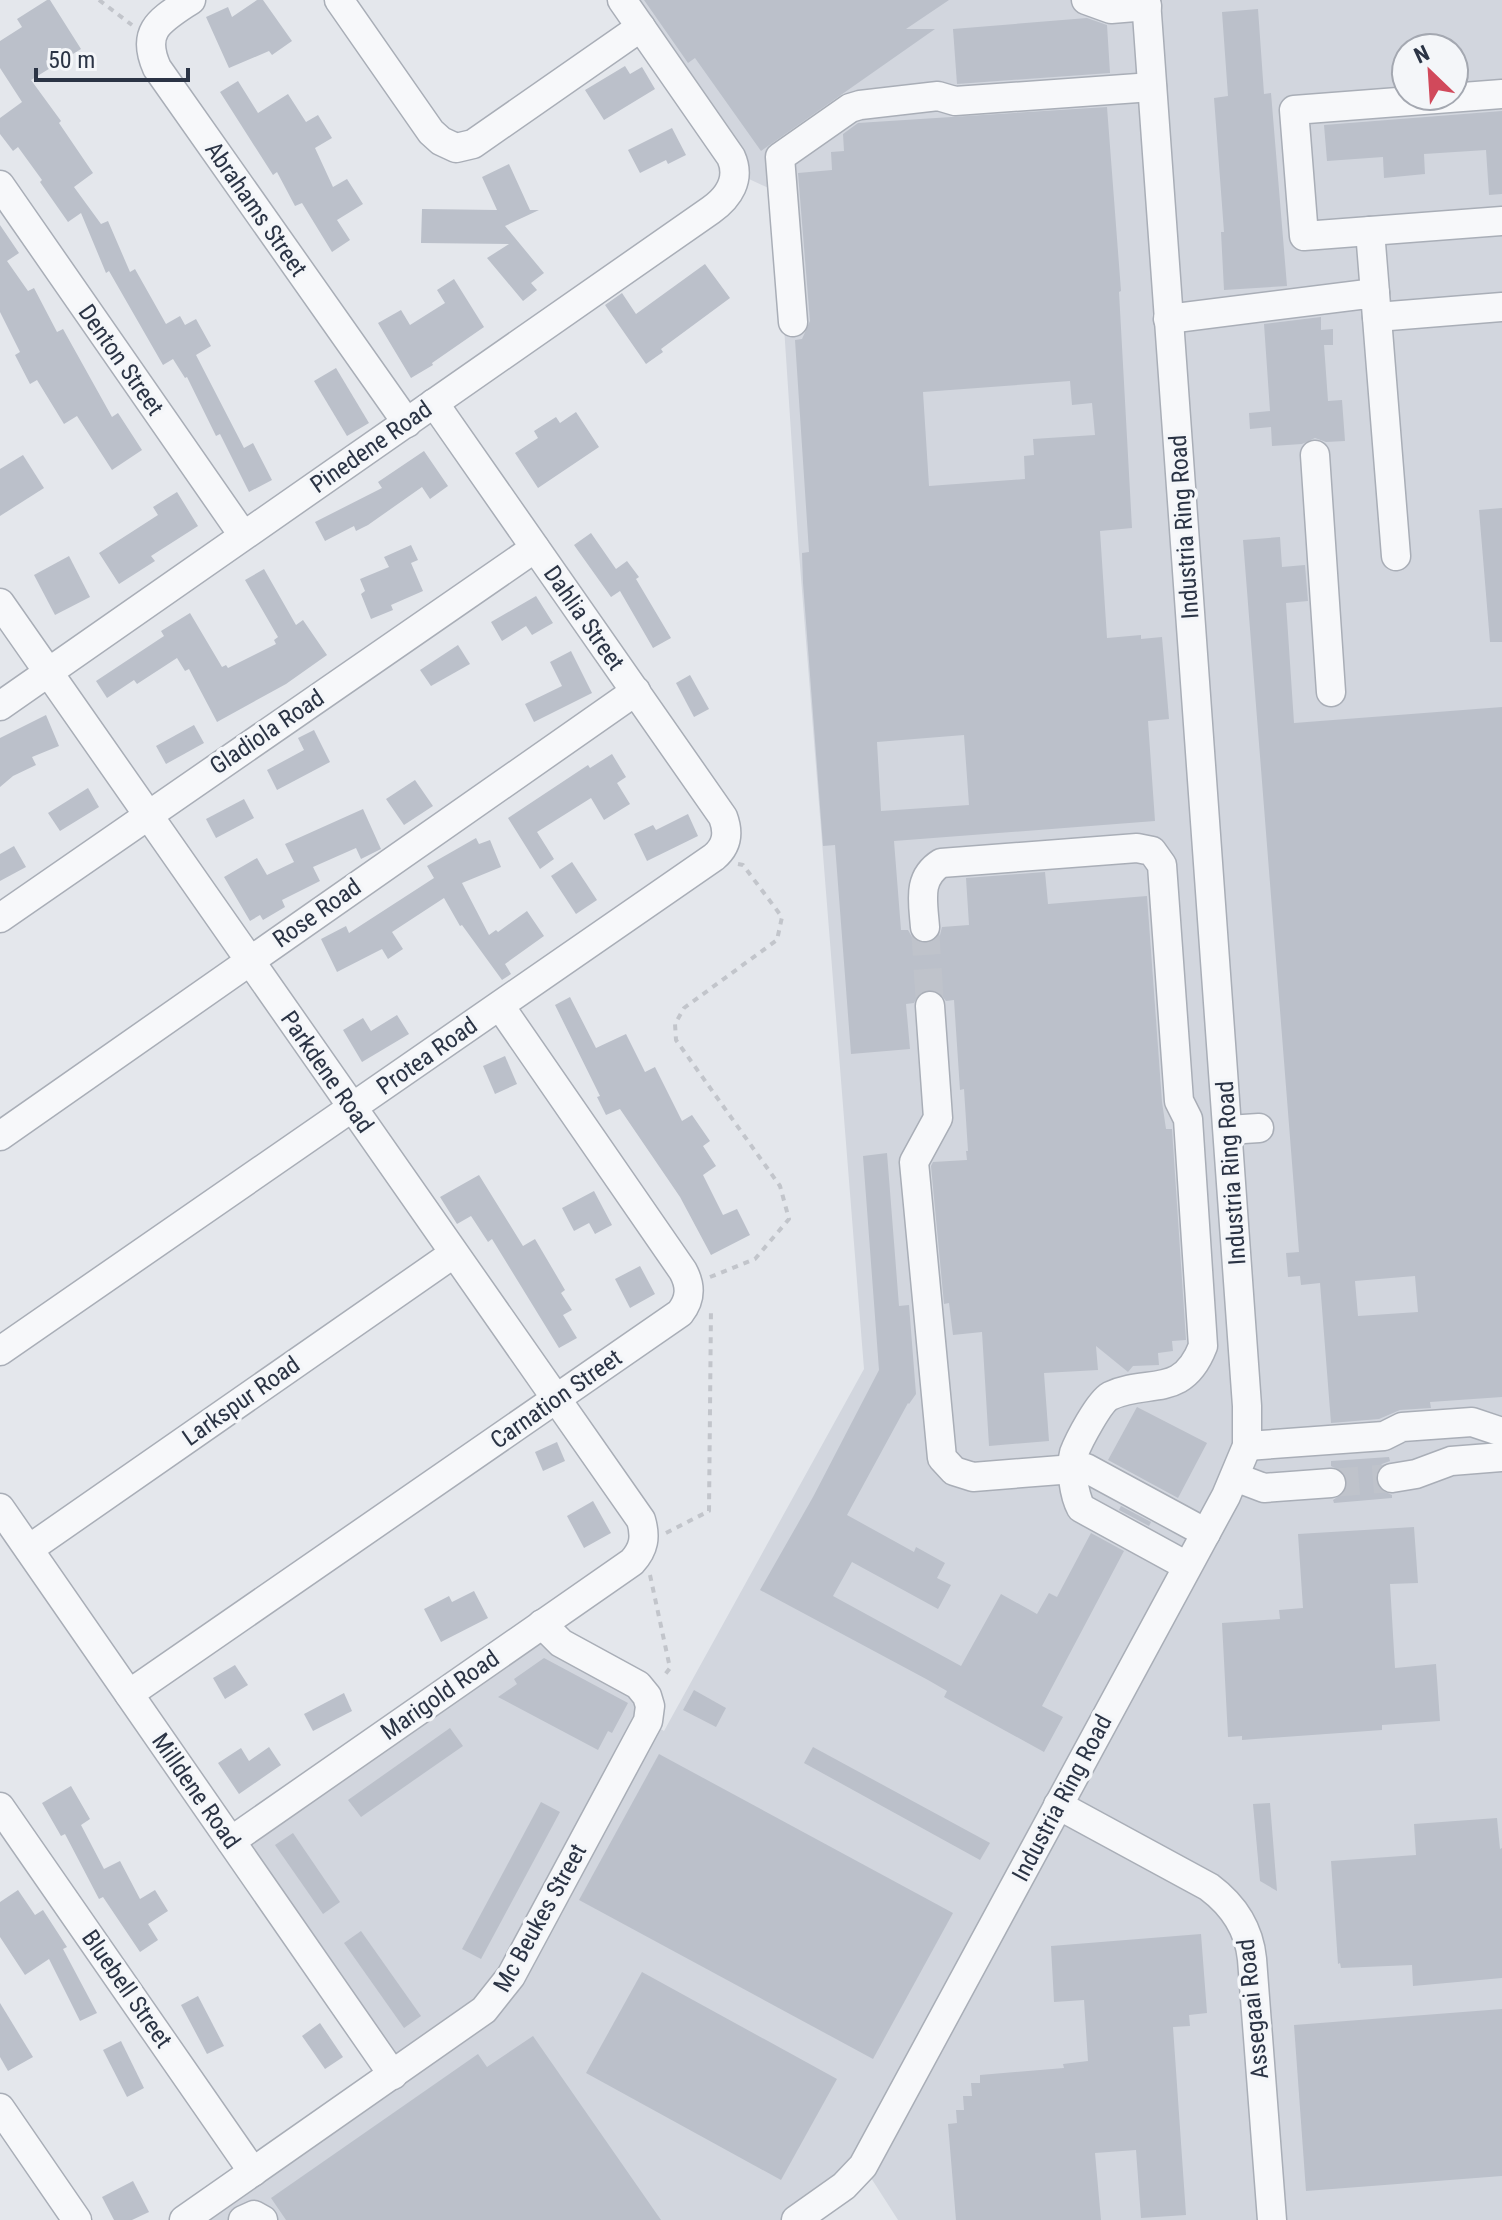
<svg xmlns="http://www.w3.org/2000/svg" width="1502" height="2220" font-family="'Roboto Condensed',sans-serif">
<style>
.built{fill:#d2d6de;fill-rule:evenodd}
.building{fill:#bbc0ca;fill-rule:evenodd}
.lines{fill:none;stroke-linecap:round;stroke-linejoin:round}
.minor-tunnel{stroke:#bfc3cb;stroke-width:28;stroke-dasharray:28 14;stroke-linecap:butt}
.minor-casing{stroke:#a9aeb7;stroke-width:31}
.path{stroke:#c2c5cb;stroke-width:4;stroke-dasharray:6 6;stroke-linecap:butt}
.minor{stroke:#f7f8fa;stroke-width:28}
.labels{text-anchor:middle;stroke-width:7;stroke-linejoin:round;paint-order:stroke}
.street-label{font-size:24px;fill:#2b3445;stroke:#f4f6f9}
</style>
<rect width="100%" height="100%" fill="#e4e7ec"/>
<path class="built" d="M623 0H1502V2220H898L864 2167 798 2220H186L393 2076 229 1840 543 1623 639 1685 649 1722 664 1731 864 1369 799 553 775 191 736 173ZM1406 48H1454V96H1406Z"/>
<g class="building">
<polygon points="47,0 50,0 81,49 31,80 61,121 59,123 93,173 74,187 101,224 108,221 130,272 135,269 166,324 180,316 185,325 196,319 211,346 196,355 244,448 253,443 272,480 249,492 220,434 216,436 187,377 185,378 173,359 163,365 109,271 106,273 81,213 68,222 40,182 42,180 18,147 13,151 0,134 0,118 22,102 0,68 0,41 22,27 17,19"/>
<polygon points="257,0 263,0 292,41 272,55 269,51 229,68 206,17 228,7 232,17"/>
<polygon points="644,0 949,0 906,29 935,29 761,151 695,58 688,63"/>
<polygon points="1258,9 1264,94 1271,93 1287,286 1224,290 1221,232 1224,232 1214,98 1228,96 1222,12"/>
<polygon points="1087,18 1107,25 1110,73 957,84 953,29"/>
<polygon points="625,66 630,74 642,67 655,89 604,120 585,90"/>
<polygon points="238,81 258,113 288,94 306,122 318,115 332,138 315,148 333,187 347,179 363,204 337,220 350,240 332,252 302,203 295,206 277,172 273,175 220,92"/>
<path d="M1107 107 1121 291 1119 292 1132 528 1100 531 1107 638 1141 635V639L1162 637 1169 719 1148 721 1155 821 894 841 901 930H908L912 937 919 943 934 941 940 935 942 927 969 925 966 878 1045 872 1048 904 1147 896 1162 1102 1166 1129H1172L1186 1340 1172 1341 1173 1351 1158 1353 1159 1365 1133 1366 1128 1372 1096 1346 1098 1370 1044 1373 1049 1441 989 1446 982 1332 953 1335 949 1303 944 1304 931 1166 933 1162 967 1160 966 1151H968L964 1089 960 1090 954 1000 946 1001 938 991 930 989 920 992 914 1003 906 1004 910 1049 851 1054 835 845 823 846 803 583 802 553 809 552 795 340 802 339 810 321 798 173 832 170 831 152 844 151 843 134 858 123ZM1070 381 1072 405 1092 403 1095 435 1033 439 1034 455 1024 456 1025 479 929 486 923 392ZM964 735 969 805 881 811 877 742Z"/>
<polygon points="1502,111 1502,194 1489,195 1486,150 1424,154 1425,174 1384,178 1383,157 1327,161 1324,125"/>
<polygon points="672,128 686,155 668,164 666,160 640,173 628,150"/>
<polygon points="509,164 530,210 539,210 505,226 544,273 531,283 537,290 523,301 487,258 509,244 421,243 422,209 497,210 482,177"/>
<polygon points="0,225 19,253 7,261 28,291 34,288 57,332 63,329 112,417 118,413 142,450 112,470 77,416 64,424 37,380 30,384 15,355 20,352 0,312"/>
<polygon points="705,264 730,298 661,349 663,352 646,364 605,305 622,293 636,314"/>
<polygon points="454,279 484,327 432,363 433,365 411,378 378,323 401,310 410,325 445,303 437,290"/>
<polygon points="1321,317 1321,330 1333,329 1333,345 1324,345 1328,401 1342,400 1345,441 1326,442 1315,438 1302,444 1272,446 1271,427 1250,429 1249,413 1270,411 1264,324"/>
<polygon points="336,368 369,423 347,436 314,381"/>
<polygon points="576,412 599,447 538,488 515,453 538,438 534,431 556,417 560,423"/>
<polygon points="424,451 448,486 430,499 422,487 368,525 356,531 354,526 325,541 315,522 382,488 378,482"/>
<polygon points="23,455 44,488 0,516 0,469"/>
<polygon points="177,492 198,526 151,556 155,561 119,584 99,553 158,515 153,507"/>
<polygon points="1502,508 1502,642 1490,642 1479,510"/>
<polygon points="591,533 616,569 627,561 639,577 636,579 671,638 653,648 620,591 611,597 574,545"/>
<path d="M1280 537 1282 567 1305 565 1308 601 1286 603 1294 723 1502 707V1397L1430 1402 1431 1408 1400 1410 1379 1419 1331 1423 1320 1283 1301 1285 1300 1276 1288 1277 1286 1253 1299 1252 1243 540ZM1415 1276 1418 1312 1358 1316 1355 1281Z"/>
<polygon points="411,545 418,560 411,563 423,591 391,605 393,610 371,619 361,594 365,591 360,579 389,567 384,557"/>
<polygon points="69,556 90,597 55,615 34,575"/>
<polygon points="264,569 296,625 303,620 327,655 286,684 217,722 189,669 185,671 177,658 137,684 134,680 107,698 96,681 164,636 161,631 190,613 222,667 226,665 228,668 276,644 274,640 278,637 245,580"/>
<polygon points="536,596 553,623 532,635 526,626 502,641 491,622"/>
<polygon points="458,645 470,664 431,686 420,670"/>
<polygon points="571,651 592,693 534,722 525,704 562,686 550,662"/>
<polygon points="690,675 709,709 694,717 676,683"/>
<polygon points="46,715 59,746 32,757 36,765 13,776 0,787 0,738"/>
<polygon points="194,725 204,743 166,764 156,746"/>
<polygon points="314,730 330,762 277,790 267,770 304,750 298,738"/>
<polygon points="612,754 626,777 617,783 630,804 604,820 591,798 537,832 554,859 540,869 508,818 588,765 590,768"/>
<polygon points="415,780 433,806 404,825 386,799"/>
<polygon points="88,788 99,807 60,831 48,813"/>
<polygon points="244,799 254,818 216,838 206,819"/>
<polygon points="363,809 381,849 361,859 356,848 313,867 320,881 282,900 285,907 263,920 260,915 250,921 224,877 257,858 267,875 294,862 285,844"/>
<polygon points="688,814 698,836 647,861 634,834 653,825 656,830"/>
<polygon points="476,838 479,844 490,840 501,867 462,883 489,935 496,930 498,932 527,911 544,936 505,964 511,974 502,980 462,925 460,926 444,898 392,932 403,949 388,959 382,949 337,972 321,939 346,926 349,933 434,878 427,866"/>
<polygon points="14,846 26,867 0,881 0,854"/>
<polygon points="572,862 597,900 576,914 551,876"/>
<polygon points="570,997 596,1048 626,1034 645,1072 655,1067 682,1121 692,1115 710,1141 703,1146 716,1166 703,1175 723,1215 737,1209 750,1235 711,1255 680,1197 620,1109 606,1115 597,1097 600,1096 555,1005"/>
<polygon points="397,1015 409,1034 362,1062 343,1030 363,1018 371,1031"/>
<polygon points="505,1056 517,1084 495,1094 483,1066"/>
<polygon points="887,1153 899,1306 909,1305 916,1394 909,1404 908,1403 847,1515 914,1552 916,1547 945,1563 937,1578 951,1585 938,1609 852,1562 833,1596 961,1666 1001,1594 1037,1614 1049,1593 1057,1597 1091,1533 1124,1551 1042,1706 1063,1717 1044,1752 944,1697 947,1691 928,1680 760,1590 813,1497 879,1370 863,1156"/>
<polygon points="479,1175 523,1246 535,1239 565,1290 561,1293 572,1310 563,1315 577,1338 559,1348 492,1239 488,1242 471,1216 457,1224 440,1197"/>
<polygon points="594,1191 612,1225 595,1234 589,1223 574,1231 562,1208"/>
<polygon points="640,1266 655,1294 630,1308 615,1279"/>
<polygon points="1137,1407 1207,1443 1178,1498 1108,1460"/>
<polygon points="557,1442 565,1461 543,1471 535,1452"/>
<polygon points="1389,1457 1390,1461 1382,1464 1376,1471 1375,1480 1379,1489 1392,1495 1392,1498 1334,1503 1333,1500 1346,1491 1348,1481 1345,1473 1331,1466 1331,1461"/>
<polygon points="593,1501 611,1533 584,1548 567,1516"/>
<polygon points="1121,1506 1151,1522 1149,1526 1119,1510"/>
<polygon points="1414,1527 1418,1583 1390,1584 1395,1668 1436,1664 1440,1721 1382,1725 1382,1730 1242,1740 1242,1736 1228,1737 1222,1623 1280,1619 1279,1610 1303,1608 1298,1534"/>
<polygon points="474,1591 488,1618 441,1642 424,1609 449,1596 452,1602"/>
<polygon points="544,1658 628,1703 612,1733 608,1731 598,1750 498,1697 517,1684 514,1679"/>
<polygon points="235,1665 248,1685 225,1699 213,1678"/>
<polygon points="694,1690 726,1708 716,1727 683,1710"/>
<polygon points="344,1693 352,1711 313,1731 304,1714"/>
<polygon points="450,1728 463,1746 361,1817 348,1800"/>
<polygon points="269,1747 281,1765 239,1794 218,1763 241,1748 249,1761"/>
<polygon points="813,1747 990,1843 980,1860 804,1763"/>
<polygon points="659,1754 953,1913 873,2059 579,1900"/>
<polygon points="71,1786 90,1819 81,1825 104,1869 120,1861 140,1899 155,1890 168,1911 148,1924 158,1940 140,1952 103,1897 99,1899 65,1834 61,1836 42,1803"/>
<polygon points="541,1802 560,1812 481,1959 462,1949"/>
<polygon points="1270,1803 1277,1891 1260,1881 1253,1804"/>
<polygon points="1497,1818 1500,1849 1502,1848 1502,1978 1413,1986 1412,1965 1341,1968 1340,1963 1338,1964 1331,1861 1416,1855 1414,1824"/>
<polygon points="293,1833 340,1902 323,1914 275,1845"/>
<polygon points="18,1890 35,1915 43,1910 67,1947 63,1949 97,2013 80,2021 49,1959 25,1975 0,1937 0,1902"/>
<polygon points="361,1931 421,2016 404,2028 344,1943"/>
<polygon points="1201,1934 1207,2013 1189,2015 1190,2026 1173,2027 1186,2215 1141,2218 1136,2150 1095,2153 1101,2220 956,2220 948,2124 957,2123 956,2110 964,2110 963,2096 972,2096 971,2083 980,2083 980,2075 1064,2068 1063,2064 1088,2061 1084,2000 1054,2002 1051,1946"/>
<polygon points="642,1972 837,2079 781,2180 586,2073"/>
<polygon points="198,1996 224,2046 207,2054 181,2005"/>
<polygon points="0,2003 33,2057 8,2071 0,2057"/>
<polygon points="1502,2009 1502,2176 1306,2191 1294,2025"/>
<polygon points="320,2023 343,2057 325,2069 302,2036"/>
<polygon points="533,2036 661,2220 286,2220 271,2198 478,2054 487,2067"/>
<polygon points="121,2041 144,2088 127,2097 103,2050"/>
<polygon points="133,2181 149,2212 132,2220 114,2220 102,2197"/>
</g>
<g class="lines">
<g class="minor-tunnel">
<polyline points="925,927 930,1006"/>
<polyline points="1331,1483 1392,1478"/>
</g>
<defs>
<g id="minor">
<path d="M191 0C161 20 140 30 157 68L407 423"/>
<polyline points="339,0 431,132 441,141 456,148 473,144 641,27"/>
<polyline points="1086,0 1111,9 1147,6"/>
<polyline points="1502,94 1294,110 1304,236 1502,221"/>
<polyline points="0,185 243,535"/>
<polyline points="1370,231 1375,293"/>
<polyline points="1377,317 1502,307"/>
<polyline points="1168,319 1375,293 1396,556"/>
<polyline points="793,322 780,157 850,108 860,105 938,96 955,101 1152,87"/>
<polyline points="1315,455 1331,692"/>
<path d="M0 603 641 1520C646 1537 644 1549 632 1562L231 1841"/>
<path d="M0 706 711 210C729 197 741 179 731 157L622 0"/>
<polyline points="0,918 535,548"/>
<path d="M925 927C923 901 917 878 941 863L1137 848 1152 851 1162 865 1179 1101 1188 1119 1203 1346C1182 1400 1148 1378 1110 1396 1099 1402 1079 1440 1074 1453 1070 1467 1074 1495 1081 1508L1187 1566"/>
<polyline points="930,1006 938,1118 914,1162 942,1458 954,1471 973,1477 1086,1468 1206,1533"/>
<polyline points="1228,1130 1259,1128"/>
<polyline points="0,1136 636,691"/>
<path d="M0 1351 714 857C727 846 729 833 723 817L434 403"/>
<polyline points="1247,1446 1384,1436 1402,1427 1472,1422 1502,1432"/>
<polyline points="1235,1477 1264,1488 1331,1483"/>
<polyline points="1392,1478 1416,1474 1451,1461 1502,1457"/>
<polyline points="0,1508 393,2075"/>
<polyline points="29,1549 453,1254"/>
<path d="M129 1694 680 1313C691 1299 691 1286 683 1271L500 1006"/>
<path d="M1058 1805 1209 1887C1233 1905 1249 1929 1252 1959L1272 2220"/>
<polyline points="0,1807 253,2172"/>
<polyline points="0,2108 77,2220"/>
<polyline points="184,2220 484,2010 511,1976 648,1721 650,1706 647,1696 638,1685 561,1643 542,1624"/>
<polyline points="243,2220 254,2215 263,2220"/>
<polyline points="796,2220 844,2186 863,2166 1226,1496 1247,1446 1247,1406 1146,0"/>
</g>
</defs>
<use href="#minor" class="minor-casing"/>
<g class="path">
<polyline points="99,0 132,25"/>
<polyline points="710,1277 755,1259 789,1219 780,1186 676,1040 675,1024 684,1008 777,940 782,917 743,865 738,864"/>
<polyline points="666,1533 709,1511 711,1308"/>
<polyline points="650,1575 670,1668 663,1677"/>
</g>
<use href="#minor" class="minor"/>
</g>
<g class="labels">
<g class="street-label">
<text transform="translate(256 209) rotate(55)" y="8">Abrahams Street</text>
<text transform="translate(121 360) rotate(55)" y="8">Denton Street</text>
<text transform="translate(371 447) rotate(-35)" y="8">Pinedene Road</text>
<text transform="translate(1184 527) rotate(-94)" y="8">Industria Ring Road</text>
<text transform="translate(584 618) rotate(55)" y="8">Dahlia Street</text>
<text transform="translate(267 732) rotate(-34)" y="8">Gladiola Road</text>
<text transform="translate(317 913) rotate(-35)" y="8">Rose Road</text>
<text transform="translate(427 1056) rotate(-35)" y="8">Protea Road</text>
<text transform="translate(327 1072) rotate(55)" y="8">Parkdene Road</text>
<text transform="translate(1231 1173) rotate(-94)" y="8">Industria Ring Road</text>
<text transform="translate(556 1399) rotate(-35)" y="8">Carnation Street</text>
<text transform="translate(241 1401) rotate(-35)" y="8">Larkspur Road</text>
<text transform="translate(440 1695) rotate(-35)" y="8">Marigold Road</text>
<text transform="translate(196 1791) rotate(55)" y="8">Milldene Road</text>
<text transform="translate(1062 1798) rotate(-62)" y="8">Industria Ring Road</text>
<text transform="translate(540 1918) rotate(-61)" y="8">Mc Beukes Street</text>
<text transform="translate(127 1989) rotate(55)" y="8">Bluebell Street</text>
<text transform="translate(1253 2009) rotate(-96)" y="8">Assegaai Road</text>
</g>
</g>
<g transform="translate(1430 72) rotate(335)"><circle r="38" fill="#f4f6f9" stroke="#a4a8b1" stroke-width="2"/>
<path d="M0-6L14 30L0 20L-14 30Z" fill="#d1495b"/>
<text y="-12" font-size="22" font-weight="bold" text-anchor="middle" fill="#2b3445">N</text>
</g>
<path d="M36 68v12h152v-12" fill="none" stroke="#2b3445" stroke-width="4"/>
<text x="48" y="68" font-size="24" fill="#2b3445" stroke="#f4f6f9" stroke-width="6" paint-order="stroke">50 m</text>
</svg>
